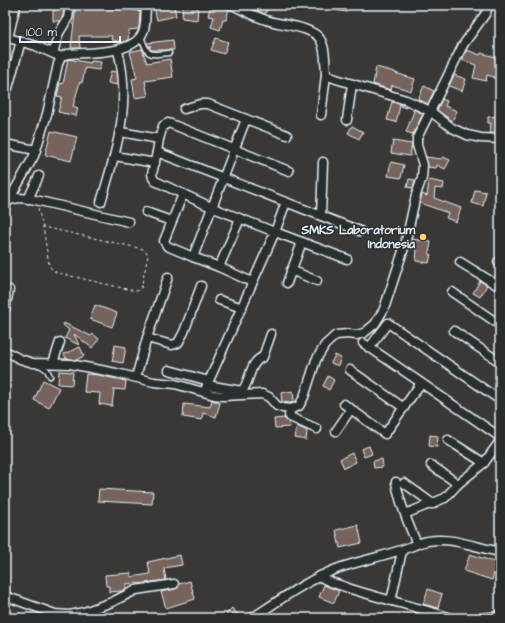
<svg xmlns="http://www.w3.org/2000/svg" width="505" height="623" font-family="'Architects Daughter',sans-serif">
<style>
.building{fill:#75645c;stroke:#e8f1f8}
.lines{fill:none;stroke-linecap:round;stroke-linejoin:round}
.service-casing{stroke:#e8f1f8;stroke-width:7}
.minor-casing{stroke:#e8f1f8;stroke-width:11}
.path{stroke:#e8f1f8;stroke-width:1;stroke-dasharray:3 3;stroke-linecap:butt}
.service{stroke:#2a2d2e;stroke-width:4}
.minor{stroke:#2a2d2e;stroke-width:8}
.poi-dot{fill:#ffd166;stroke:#2a2d2e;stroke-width:1.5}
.labels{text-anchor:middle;stroke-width:3;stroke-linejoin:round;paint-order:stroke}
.poi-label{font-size:12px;font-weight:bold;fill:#e8f1f8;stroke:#2a2d2e;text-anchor:end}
</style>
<rect width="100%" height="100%" fill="#393837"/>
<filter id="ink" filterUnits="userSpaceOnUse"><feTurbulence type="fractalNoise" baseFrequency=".025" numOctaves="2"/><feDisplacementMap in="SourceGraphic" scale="8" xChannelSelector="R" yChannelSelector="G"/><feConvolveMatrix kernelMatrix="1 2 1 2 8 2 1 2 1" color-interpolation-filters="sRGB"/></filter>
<g filter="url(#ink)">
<g class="building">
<polygon points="57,5 64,5 63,16 60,21 53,21 53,10 57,10"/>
<polygon points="76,5 106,5 106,7 121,10 122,6 131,8 140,12 139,27 138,29 129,30 128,40 123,42 111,40 112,36 79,36 80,48 71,48"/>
<polygon points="165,5 174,5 176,16 157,20 154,7"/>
<polygon points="183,5 198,7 197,20 182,18"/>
<polygon points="211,5 217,5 229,9 226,20 223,20 220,30 211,27 214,17 208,16"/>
<polygon points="245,5 269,5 265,14"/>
<polygon points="321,5 348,5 347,12 321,8"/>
<polygon points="216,38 228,42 224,54 211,50"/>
<polygon points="173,40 174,50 151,50 149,47 151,46 148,46 147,43"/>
<polygon points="142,49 147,63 170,59 173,77 145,81 148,96 135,98 132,79 137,78 130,52"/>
<polygon points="467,50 480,55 481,53 495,57 494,59 500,60 500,79 487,75 486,81 473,78 476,65 462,60"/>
<polygon points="68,59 91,63 91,61 101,62 99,70 85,68 82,83 80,82 73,106 78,108 76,116 58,112 62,97 57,96 60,83 63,84"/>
<polygon points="376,67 395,72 395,73 415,79 411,91 392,85 391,90 373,84"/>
<polygon points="111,71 116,72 117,85 108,83"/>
<polygon points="454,75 466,79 462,91 449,86"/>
<polygon points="424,86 434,91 428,104 418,99"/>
<polygon points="442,99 447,101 445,106 457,111 452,121 437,110"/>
<polygon points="392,102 406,106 406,108 400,106 396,122 387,120"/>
<polygon points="413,109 423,114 413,134 406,132 414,111 413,111"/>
<polygon points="500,116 500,133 490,133 491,123 488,123 488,117"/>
<polygon points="352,126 363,132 359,139 348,133"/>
<polygon points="51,131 77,137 71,161 45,155"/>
<polygon points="393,141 412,144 410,156 391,153"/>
<polygon points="426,157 441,159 443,157 450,160 445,169 437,165 436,168 428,167"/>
<polygon points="391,162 404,165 401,178 388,176"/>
<polygon points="409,179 415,180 413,188 407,187"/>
<polygon points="429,180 444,183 443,189 435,188 434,198 461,208 456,222 446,218 448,213 420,203 422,194 427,196"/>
<polygon points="475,190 486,192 483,206 472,203"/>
<polygon points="412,239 431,242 429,253 431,254 429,263 416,261 417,249 410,248"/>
<polygon points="480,281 487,285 480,297 473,293"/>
<polygon points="95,305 117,313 112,327 90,319"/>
<polygon points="64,323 91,336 93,334 99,339 92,348 74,334 79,345 65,338 69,330 63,325"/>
<polygon points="115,345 126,347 123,363 112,361"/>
<polygon points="80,347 84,356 76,360 66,358 64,354"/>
<polygon points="335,355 341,358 338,366 331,363"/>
<polygon points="59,371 73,372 72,385 58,384"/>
<polygon points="86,374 98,375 126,381 125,390 114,389 112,406 99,404 100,393 84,392"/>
<polygon points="328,376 334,380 329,390 323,386"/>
<polygon points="43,380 59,388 49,408 34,400"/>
<polygon points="293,391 294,402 290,403 282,402 281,393"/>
<polygon points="212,400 220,403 216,417 203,413 202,420 183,417 184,404 210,407"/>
<polygon points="284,418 289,423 290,427 275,428 274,419"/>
<polygon points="297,426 307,431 306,440 295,438"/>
<polygon points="430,435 438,436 437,447 429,446"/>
<polygon points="369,446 372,454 364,457 361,449"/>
<polygon points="352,453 356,462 344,468 340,459"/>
<polygon points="382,459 383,467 374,468 373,461"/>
<polygon points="99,489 153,492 152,504 98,501"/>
<polygon points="358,525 362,543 340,548 336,530"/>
<polygon points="470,554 497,563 492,580 464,571"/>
<polygon points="180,555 182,565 164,568 166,580 138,584 138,583 126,584 126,589 121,591 109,592 109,586 106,586 105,575 131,573 131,577 150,574 148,562"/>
<polygon points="190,581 195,599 166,608 161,592 175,589 178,588 179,584"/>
<polygon points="324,585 339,591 334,603 319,597"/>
<polygon points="428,589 442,594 438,608 423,604"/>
<polygon points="232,608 241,618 229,618 226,614"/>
</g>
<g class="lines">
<defs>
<g id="service">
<path d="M141 36C148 57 148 55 169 53"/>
<polyline points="40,365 47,370 50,376"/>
</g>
<g id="minor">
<polyline points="135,5 146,8"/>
<path d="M232 5C243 10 254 16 266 20 280 25 312 26 320 39 326 48 325 64 326 75L336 79 406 100 430 111 452 128 467 135 481 138 500 139"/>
<polyline points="5,37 36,46 61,57"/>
<polyline points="8,38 16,5"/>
<polyline points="53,53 59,33 68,18 70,5"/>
<polyline points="5,90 6,91 8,88 21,41"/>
<polyline points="184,109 200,104 208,104 246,119"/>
<polyline points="321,115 326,75"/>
<polyline points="347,120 352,84"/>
<polyline points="121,132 159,139 163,126 168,123 171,124 289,171"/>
<polyline points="159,139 157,152 152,174 153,178 155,181 211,207 275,232 204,392"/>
<polyline points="5,144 36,150"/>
<polyline points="157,152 360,231"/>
<polyline points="115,156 155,163"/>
<polyline points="183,194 164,241 167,246 193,257"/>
<polyline points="28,199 39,176"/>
<polyline points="9,200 19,198 31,199 129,222"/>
<path d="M101 202C116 152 132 104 118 51"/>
<polyline points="286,202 275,232 347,259"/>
<path d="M5 207 34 156 47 114 58 64 61 57 67 54C88 52 134 55 143 32 147 24 144 14 147 5"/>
<polyline points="146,212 171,221"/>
<polyline points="321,216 323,162"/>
<polyline points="240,219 219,267 193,257 246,119 287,135"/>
<polyline points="460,262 500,287"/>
<polyline points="498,262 500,262"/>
<polyline points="219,267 252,282"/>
<polyline points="291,270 317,281"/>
<polyline points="287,283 302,242"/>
<polyline points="452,292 500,325"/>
<polyline points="219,300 242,308"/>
<polyline points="5,310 9,290"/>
<polyline points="454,331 500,362"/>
<polyline points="147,338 172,345 178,343 184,332 201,286"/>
<polyline points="363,343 500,437"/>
<polyline points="369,348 388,323 500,400"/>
<polyline points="5,351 20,359 33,363 70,364 116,373 154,382 175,384 214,395 223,396 262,394 269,397 277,406 283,408 291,409 299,406 304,397 316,360 325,345 336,335 348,334 356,335 364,333 375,324 384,309 405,245 416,195 422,178 423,165 417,145 417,138 463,45 486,13 488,5"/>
<polyline points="53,363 60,342"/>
<polyline points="169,370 209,381"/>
<polyline points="350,370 404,408"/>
<polyline points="136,377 147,338 168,277"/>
<path d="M207 385 242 391C251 380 249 362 263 357L271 334"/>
<polyline points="344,404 385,434 421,383"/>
<polyline points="291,409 289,415 290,417 317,429"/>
<polyline points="336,431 351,409"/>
<polyline points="448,440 484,463"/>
<polyline points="431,465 458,484"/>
<polyline points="404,483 433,504"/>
<polyline points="405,514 445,498 458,484 484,463 500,441"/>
<path d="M417 544C444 533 473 547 500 552"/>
<path d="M320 576C328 583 339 584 348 588 382 599 417 607 451 618"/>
<polyline points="5,596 55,614 70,615 84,612 112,602 136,590 174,584"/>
<polyline points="391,601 402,551"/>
<path d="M252 618C280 600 307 580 339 568 365 559 392 555 417 544 408 524 400 504 396 482"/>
<polyline points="483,618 500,616"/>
</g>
</defs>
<use href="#service" class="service-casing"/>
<use href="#minor" class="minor-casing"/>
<polyline class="path" points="38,208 43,227 49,264 52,270 58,273 131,290 137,291 141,288 148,256 146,251 143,249 43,227"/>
<use href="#service" class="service"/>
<use href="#minor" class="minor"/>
</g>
</g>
<circle class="poi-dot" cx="423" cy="237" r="4"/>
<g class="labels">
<g class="poi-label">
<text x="415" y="234">SMKS Laboratorium<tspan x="415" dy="14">Indonesia</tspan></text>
</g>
</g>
<rect width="505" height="623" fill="none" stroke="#2a2d2e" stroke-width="20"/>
<rect x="10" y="10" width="485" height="603" fill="none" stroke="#e8f1f8" stroke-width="1.5" filter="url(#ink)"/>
<path d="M20 36v6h100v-6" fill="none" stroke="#e8f1f8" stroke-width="2"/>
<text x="26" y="36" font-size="12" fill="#e8f1f8" stroke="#2a2d2e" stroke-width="3" paint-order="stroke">100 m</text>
</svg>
